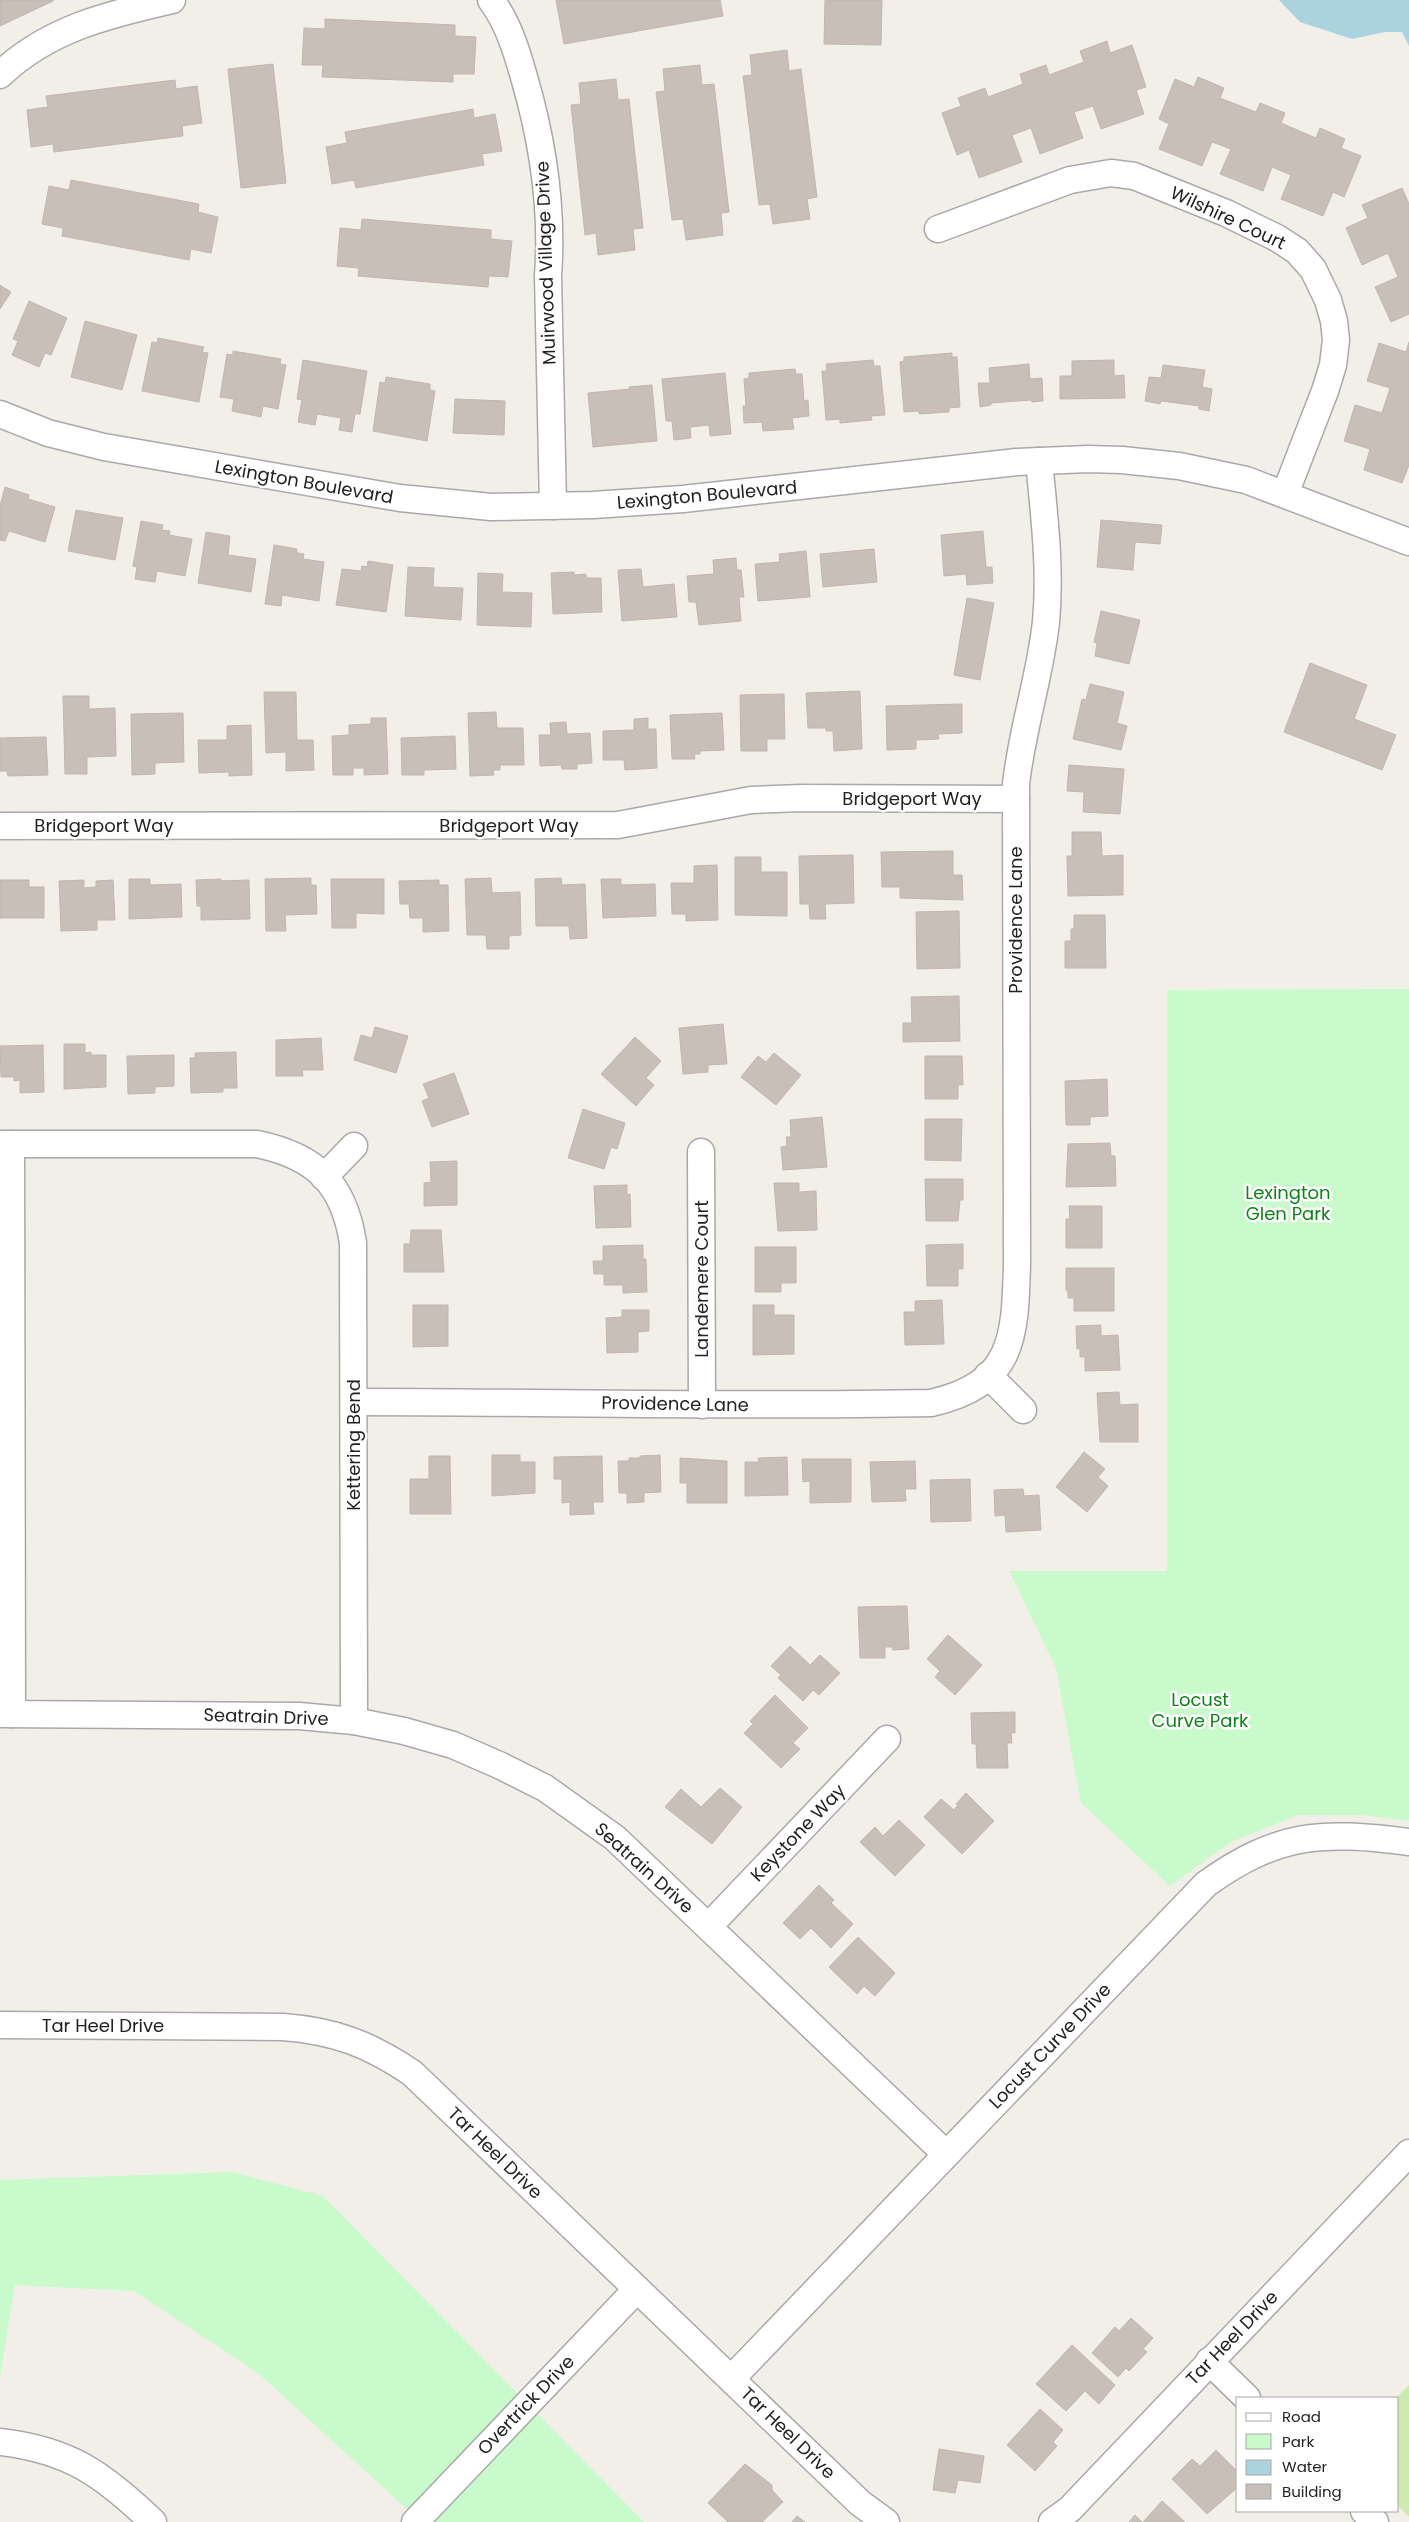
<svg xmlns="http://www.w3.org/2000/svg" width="1409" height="2522" font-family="Poppins,sans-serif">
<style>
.grass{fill:#cdebb0}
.park{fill:#c8facc}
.water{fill:#aad3df}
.building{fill:#c7bfb8;stroke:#c4b6ab}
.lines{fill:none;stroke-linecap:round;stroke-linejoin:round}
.street-casing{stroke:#a9a9a9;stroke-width:29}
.street{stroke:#fff;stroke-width:26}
.labels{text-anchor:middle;stroke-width:5;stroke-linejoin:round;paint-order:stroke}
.street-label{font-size:18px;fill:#222;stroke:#fff}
.park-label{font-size:18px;fill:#0c8416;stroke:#fff}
</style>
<rect width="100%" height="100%" fill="#f2efe9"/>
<polygon class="grass" points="1409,2385 1409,2517 1398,2506 1396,2398"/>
<g class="park">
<polygon points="1409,989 1409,1821 1363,1815 1298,1815 1231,1842 1170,1886 1081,1803 1056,1668 1009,1571 1167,1571 1167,990"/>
<polygon points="232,2172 323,2196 644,2522 421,2522 258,2373 134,2291 15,2285 0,2377 0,2180"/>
</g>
<polygon class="water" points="1279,0 1409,0 1409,46 1402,32 1385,32 1352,39 1300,22"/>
<g class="building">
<polygon points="0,0 53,0 53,1 0,26"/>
<polygon points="556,0 720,0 723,16 564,44"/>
<polygon points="825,0 882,0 881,45 824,44"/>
<polygon points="325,19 455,25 455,36 476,37 474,74 453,74 453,82 322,77 323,65 302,65 304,28 325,29"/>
<polygon points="1107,41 1110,53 1132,45 1146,87 1136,90 1144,114 1101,129 1093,106 1074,112 1083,138 1040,154 1031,128 1012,135 1022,162 979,178 969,150 957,155 942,113 961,106 958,98 985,88 988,97 1023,84 1020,74 1046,65 1049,75 1084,62 1080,51"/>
<polygon points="787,50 789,71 801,69 817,197 807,199 810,219 773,224 770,204 759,205 743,76 752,75 750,55"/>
<polygon points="273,64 286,183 241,188 228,69"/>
<polygon points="700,65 702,85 714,84 729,212 721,213 723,235 686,240 683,219 672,220 656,92 665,91 663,69"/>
<polygon points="1198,77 1224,88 1220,98 1256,112 1260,103 1285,113 1281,123 1316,138 1320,128 1345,139 1341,148 1361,156 1344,197 1333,192 1323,216 1281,199 1291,175 1272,167 1263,191 1220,174 1231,149 1212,142 1202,166 1159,149 1169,124 1159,119 1175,79 1194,87"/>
<polygon points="616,79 618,100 629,99 643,228 633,229 635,250 598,255 596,233 585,235 571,105 581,104 579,83"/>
<polygon points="175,80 176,89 197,86 202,123 182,126 183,136 54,152 53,144 31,147 27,110 48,107 46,96"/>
<polygon points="473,109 474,118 495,114 502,151 482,154 484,165 356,188 354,180 332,184 326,147 347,143 345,132"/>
<polygon points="71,180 199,204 198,212 218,217 211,253 191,249 189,260 62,236 63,228 42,224 49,186 69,190"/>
<polygon points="1402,188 1409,204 1409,314 1391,322 1375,287 1398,277 1388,253 1362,265 1346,228 1368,218 1362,205"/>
<polygon points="362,219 491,230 491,239 512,241 508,277 489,276 488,287 358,276 359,268 337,266 340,228 361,230"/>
<polygon points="0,285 11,292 0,309"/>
<polygon points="29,301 67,318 51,355 45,353 39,367 12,355 18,341 13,339"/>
<polygon points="85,321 137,335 122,390 71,377"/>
<polygon points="158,338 204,347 202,352 208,353 199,402 142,391 152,342 157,343"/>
<polygon points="1409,342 1409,465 1402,483 1364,470 1370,449 1344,441 1355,405 1382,413 1390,388 1367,381 1379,343 1406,352"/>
<polygon points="233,351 281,359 280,364 286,365 278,409 263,406 261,417 232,411 234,399 220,397 227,354 233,355"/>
<polygon points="952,353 952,357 957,357 960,407 949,408 949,412 919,414 919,411 904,412 900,362 904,361 904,357"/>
<polygon points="303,360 367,371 360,414 355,414 352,432 339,430 341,418 317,414 315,425 298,422 302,400 297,399"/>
<polygon points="873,360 874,366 880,366 885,415 871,416 872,420 840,423 840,419 826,420 822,371 827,371 826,364"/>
<polygon points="1114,360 1114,376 1124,375 1125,398 1060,399 1060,376 1072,376 1072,361"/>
<polygon points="1029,364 1030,379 1042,378 1043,401 1032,402 1031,400 991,403 991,405 980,407 978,383 990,383 989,368"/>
<polygon points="1163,365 1205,370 1202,387 1212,389 1209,411 1199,409 1199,406 1161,401 1160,404 1145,401 1149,377 1161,378"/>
<polygon points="795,369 796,374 802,374 804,401 808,400 809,416 792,418 794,429 763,431 762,422 744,423 743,406 746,406 744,379 749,378 749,373"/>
<polygon points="725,373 731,434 710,436 709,425 690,427 691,438 674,440 672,421 666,421 662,379"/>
<polygon points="386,377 430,384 430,390 435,391 427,441 373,431 380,382 385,383"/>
<polygon points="652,385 657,441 593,447 588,393 630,389 629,387"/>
<polygon points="455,399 505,401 504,435 453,433"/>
<polygon points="5,487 29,495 28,499 55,507 45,542 9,531 5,541 0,540 0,506"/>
<polygon points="76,510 123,518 115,560 68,551"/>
<polygon points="1101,520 1162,525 1160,544 1135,542 1133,570 1097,567"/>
<polygon points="141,521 163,525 162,530 170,531 169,535 192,539 185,576 157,571 155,582 135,579 137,567 133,566"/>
<polygon points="983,531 986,567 992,567 993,583 967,585 966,574 944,576 941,535"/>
<polygon points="206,532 230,536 228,555 256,559 251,592 198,583"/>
<polygon points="274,545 297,549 297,553 304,554 303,559 324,562 319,601 282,595 281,606 265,604"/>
<polygon points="874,549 877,582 823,587 820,554"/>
<polygon points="806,551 810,597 758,601 755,564 780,562 779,554"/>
<polygon points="736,558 737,570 741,570 744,597 739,597 741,621 699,625 696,602 689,602 687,576 714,574 713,560"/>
<polygon points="368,561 393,565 386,612 336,605 342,569 361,571 362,566 367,567"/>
<polygon points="408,567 434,568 433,587 463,588 461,620 405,616"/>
<polygon points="641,569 643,587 674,584 677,617 622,621 618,570"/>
<polygon points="574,572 574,575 586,574 586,578 601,578 602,612 553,614 551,573"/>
<polygon points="478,573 503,574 502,592 532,593 531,627 477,625"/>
<polygon points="967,598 994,603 980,680 954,675"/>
<polygon points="1101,611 1140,620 1129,664 1095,656 1097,643 1094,642"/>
<polygon points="1310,663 1367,685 1354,719 1396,735 1382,770 1284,732"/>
<polygon points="1090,684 1124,692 1117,723 1127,726 1121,750 1073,739 1082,699 1086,700"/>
<polygon points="860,691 862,749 834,751 833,731 826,731 826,728 808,728 806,693"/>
<polygon points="264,692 296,692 297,740 313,740 314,770 286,771 286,752 266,753"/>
<polygon points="784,694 785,739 767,739 767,751 741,751 740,695"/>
<polygon points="63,696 89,696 89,709 115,708 116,756 87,757 87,774 65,774"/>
<polygon points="962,704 962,733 938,734 939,739 916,740 916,749 887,750 886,706"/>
<polygon points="496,712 497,728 523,728 524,765 500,765 500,770 493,770 494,775 470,776 468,713"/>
<polygon points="183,713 184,762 155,763 155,774 132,775 131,714"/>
<polygon points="722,713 724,750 700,751 700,754 694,754 695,759 672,759 670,715"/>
<polygon points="371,718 386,718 388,774 364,775 364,768 353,768 353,775 333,775 332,736 349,735 349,725 371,724"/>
<polygon points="648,718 648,729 656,729 657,768 625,770 624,760 603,760 603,731 634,730 634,719"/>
<polygon points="566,722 567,734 590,733 592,763 577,764 577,769 562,769 561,765 540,766 539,735 551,735 550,723"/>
<polygon points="251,725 252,775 229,776 229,772 199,773 198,740 227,740 227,726"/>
<polygon points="455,736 456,769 424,770 424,775 402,775 401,738"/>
<polygon points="46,737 48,775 8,776 7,771 0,771 0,738"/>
<polygon points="1069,765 1124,769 1120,814 1083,812 1084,792 1067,791"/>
<polygon points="1072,832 1101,832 1102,856 1123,855 1123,895 1068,896 1067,856 1072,856"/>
<polygon points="953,851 953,875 962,875 963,900 900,898 900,887 882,887 881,852"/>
<polygon points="853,855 854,903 825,904 826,919 810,919 809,904 800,904 799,856"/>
<polygon points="735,857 761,857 761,872 787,872 787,916 735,915"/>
<polygon points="717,865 718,920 686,921 686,914 672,914 671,883 694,883 694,866"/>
<polygon points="311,878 311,885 316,885 317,914 285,915 286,931 266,931 265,879"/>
<polygon points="491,878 492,893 520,892 521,935 509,936 509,949 487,949 486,935 467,935 465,879"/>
<polygon points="561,878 562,885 585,884 587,938 570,939 569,926 536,926 535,879"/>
<polygon points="129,879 150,879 150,885 181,884 182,917 129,919"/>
<polygon points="221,879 220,881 249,880 250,919 201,920 201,906 197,906 196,880"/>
<polygon points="331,879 384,879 384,914 356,913 356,928 332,928"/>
<polygon points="601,879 621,879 621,885 655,884 656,916 603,918"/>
<polygon points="0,880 29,880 29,887 44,887 44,918 0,918"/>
<polygon points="84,880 84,888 96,887 96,881 113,880 115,920 97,920 97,930 61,931 59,881"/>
<polygon points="439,880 439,885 448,885 449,931 423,932 423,918 410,918 409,904 400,904 399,881"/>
<polygon points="959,911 960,968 917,969 916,912"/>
<polygon points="1074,915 1105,915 1106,968 1065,968 1065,941 1071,941 1071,929 1074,929"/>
<polygon points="959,996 960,1041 903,1042 903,1023 912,1023 911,997"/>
<polygon points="723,1024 727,1064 708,1065 708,1072 683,1074 679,1028"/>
<polygon points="375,1027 408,1036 396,1073 354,1060 361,1035 372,1038"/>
<polygon points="635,1037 661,1061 646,1078 654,1085 636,1106 601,1074"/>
<polygon points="321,1038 323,1070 302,1070 303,1076 276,1076 276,1040"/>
<polygon points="64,1044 85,1044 85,1053 91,1052 91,1055 106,1055 106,1087 64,1089"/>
<polygon points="43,1045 44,1092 20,1093 20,1080 14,1081 14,1077 1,1077 0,1046"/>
<polygon points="236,1052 237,1088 223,1088 223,1092 191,1093 190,1058 195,1058 195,1053"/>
<polygon points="774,1053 801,1075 776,1105 741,1077 758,1056 766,1062"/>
<polygon points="174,1055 174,1086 155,1087 155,1093 128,1094 127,1056"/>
<polygon points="925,1056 962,1056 963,1085 958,1085 958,1099 925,1099"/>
<polygon points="454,1073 469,1114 432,1127 422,1101 429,1098 423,1084"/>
<polygon points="1107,1079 1108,1116 1090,1117 1090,1125 1066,1125 1065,1081"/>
<polygon points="583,1109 625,1123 617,1149 611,1147 604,1169 568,1158"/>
<polygon points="822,1117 827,1167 783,1170 781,1147 787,1146 786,1137 791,1137 790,1120"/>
<polygon points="925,1119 962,1119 961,1161 925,1160"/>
<polygon points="1110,1143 1111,1156 1115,1156 1116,1186 1066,1187 1068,1144"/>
<polygon points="457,1161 457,1205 424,1206 424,1183 431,1182 430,1162"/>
<polygon points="925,1179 963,1179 963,1200 960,1200 958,1221 926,1221"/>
<polygon points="774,1183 799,1183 799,1192 816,1191 817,1230 778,1231"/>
<polygon points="627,1185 627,1195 630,1194 631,1227 596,1228 594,1186"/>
<polygon points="1069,1206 1102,1206 1102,1248 1066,1248 1066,1219 1070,1219"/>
<polygon points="411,1230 441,1230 444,1272 404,1272 404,1244 410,1244"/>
<polygon points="963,1244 963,1269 958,1269 958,1286 927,1286 926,1245"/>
<polygon points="643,1245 643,1259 646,1259 647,1292 623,1293 623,1285 604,1285 604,1274 594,1274 593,1261 603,1261 603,1246"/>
<polygon points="755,1247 796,1247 796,1283 781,1283 781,1292 755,1292"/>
<polygon points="1066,1268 1114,1268 1114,1311 1074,1311 1074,1298 1068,1298 1068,1291 1066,1290"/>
<polygon points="942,1300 944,1344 905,1345 904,1312 915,1312 915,1301"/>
<polygon points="413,1305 448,1305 448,1346 413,1347"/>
<polygon points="753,1305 774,1305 774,1315 794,1315 794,1354 753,1355"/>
<polygon points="622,1310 649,1310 649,1331 638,1332 638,1352 607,1353 606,1318 622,1317"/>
<polygon points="1101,1325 1101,1336 1118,1335 1120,1370 1085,1371 1085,1357 1080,1357 1080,1349 1077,1349 1076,1326"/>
<polygon points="1119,1392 1120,1405 1138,1404 1138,1442 1100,1442 1097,1393"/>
<polygon points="1084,1452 1105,1469 1098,1477 1108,1486 1087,1512 1056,1487"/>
<polygon points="492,1455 520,1455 520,1462 535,1462 535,1493 492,1496"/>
<polygon points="660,1455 661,1492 644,1493 644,1502 627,1503 627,1493 619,1493 618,1461 629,1461 629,1458 640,1458 640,1456"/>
<polygon points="429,1456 450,1456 451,1514 410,1514 410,1479 429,1479"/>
<polygon points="602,1456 603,1502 593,1502 594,1514 570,1515 570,1502 562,1503 562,1479 554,1479 554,1457"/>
<polygon points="787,1457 788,1495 745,1496 745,1462 759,1462 758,1458"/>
<polygon points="680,1458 727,1461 727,1503 687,1503 687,1483 680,1483"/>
<polygon points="802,1459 851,1459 851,1502 810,1503 810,1481 803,1482"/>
<polygon points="915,1461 916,1489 905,1489 906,1501 872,1502 870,1462"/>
<polygon points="970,1479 971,1521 931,1522 930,1480"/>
<polygon points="1023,1489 1024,1496 1039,1495 1041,1530 1006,1532 1005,1515 995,1516 994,1490"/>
<polygon points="907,1606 909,1649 893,1650 892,1647 885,1647 885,1658 860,1658 858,1607"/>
<polygon points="948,1635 982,1665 955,1695 935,1677 940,1671 927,1659"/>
<polygon points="790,1646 810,1665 820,1655 840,1673 819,1695 813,1690 803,1701 778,1678 781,1675 771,1666"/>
<polygon points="775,1695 808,1728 793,1743 800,1749 781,1768 744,1733 753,1724 750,1721"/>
<polygon points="1015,1712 1015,1733 1011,1733 1012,1743 1007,1743 1008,1768 977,1768 976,1744 972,1744 971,1713"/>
<polygon points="720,1788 742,1807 712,1844 665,1807 681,1789 701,1807"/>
<polygon points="966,1793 994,1821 962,1854 924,1817 941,1799 954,1810 958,1805 956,1804"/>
<polygon points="899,1820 925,1845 895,1876 860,1842 875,1827 883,1836"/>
<polygon points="819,1885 834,1900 831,1903 853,1924 831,1948 811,1928 800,1939 783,1923"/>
<polygon points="858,1937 895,1973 875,1996 864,1986 857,1994 829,1967"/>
<polygon points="1131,2318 1153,2338 1143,2349 1147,2352 1129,2371 1126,2368 1118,2377 1092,2353 1115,2327 1119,2331"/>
<polygon points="1072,2345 1115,2385 1099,2404 1085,2391 1066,2411 1036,2384"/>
<polygon points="1040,2409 1063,2430 1053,2442 1057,2446 1035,2471 1007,2445"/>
<polygon points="939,2449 984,2456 980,2483 958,2480 955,2493 933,2490"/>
<polygon points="1216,2450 1238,2472 1238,2487 1207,2514 1172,2479 1192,2459 1200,2466"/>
<polygon points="745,2464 772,2485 772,2490 783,2502 762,2522 728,2522 708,2503"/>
<polygon points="1162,2501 1185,2522 1143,2522"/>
<polygon points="1135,2515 1142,2522 1129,2522"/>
<polygon points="797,2516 805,2522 792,2522"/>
</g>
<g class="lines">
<defs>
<g id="street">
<path d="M491 0C508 23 516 49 524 77 543 142 553 209 548 276L553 506"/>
<path d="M0 75C47 29 110 14 172 0"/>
<polyline points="938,229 1070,180 1111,173 1134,176 1226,213 1277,238 1297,251 1313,269 1328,300 1334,321 1336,340 1333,365 1325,391 1285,494"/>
<polyline points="0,414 48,433 104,447 400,498 491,507 593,505 683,499 1017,462 1088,459 1122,460 1179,466 1246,480 1409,542"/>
<polyline points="0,826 618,825 751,800 801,798 1016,799"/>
<path d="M0 1144H257C315 1156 344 1183 353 1243L354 1721"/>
<polyline points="11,1144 12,1714"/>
<polyline points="701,1152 702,1405"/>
<polyline points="324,1177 354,1146"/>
<polyline points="988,1375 1023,1410"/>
<path d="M354 1402C547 1402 739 1407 931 1403 1015 1384 1015 1336 1017 1263L1016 784C1022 729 1040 677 1046 622 1051 568 1044 514 1039 461"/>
<polyline points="0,1714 299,1716 354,1721 404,1731 453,1745 499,1765 545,1788 615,1838 946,2154"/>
<polyline points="709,1926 887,1739"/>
<path d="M0 2025 283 2027C335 2031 369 2044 412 2073L860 2503 886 2522"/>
<polyline points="1209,2361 1247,2398"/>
<path d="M731 2379 1206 1884C1279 1832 1322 1831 1409 1842"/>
<path d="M0 2442C70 2450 104 2475 153 2522"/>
<polyline points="1364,2511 1375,2522"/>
<polyline points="415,2522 637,2289"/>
<polyline points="1052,2522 1070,2509 1409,2153"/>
</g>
</defs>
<use href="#street" class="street-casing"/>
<use href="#street" class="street"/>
</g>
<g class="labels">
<g class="street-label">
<text transform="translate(1228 218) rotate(25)" y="6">Wilshire Court</text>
<text transform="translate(546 263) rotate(-92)" y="6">Muirwood Village Drive</text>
<text transform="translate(304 482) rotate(10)" y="6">Lexington Boulevard</text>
<text transform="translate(707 495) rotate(-5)" y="6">Lexington Boulevard</text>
<text x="912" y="805">Bridgeport Way</text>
<text x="104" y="832">Bridgeport Way</text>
<text x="509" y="832">Bridgeport Way</text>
<text transform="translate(1016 920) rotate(-90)" y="6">Providence Lane</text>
<text transform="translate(702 1279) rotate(-90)" y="6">Landemere Court</text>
<text transform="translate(675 1404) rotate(1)" y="6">Providence Lane</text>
<text transform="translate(354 1445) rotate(-90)" y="6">Kettering Bend</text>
<text transform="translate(266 1717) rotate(2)" y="6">Seatrain Drive</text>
<text transform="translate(798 1833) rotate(-46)" y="6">Keystone Way</text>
<text transform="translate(644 1868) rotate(42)" y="6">Seatrain Drive</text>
<text x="103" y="2032">Tar Heel Drive</text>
<text transform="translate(1050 2046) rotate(-46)" y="6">Locust Curve Drive</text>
<text transform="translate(495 2153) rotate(44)" y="6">Tar Heel Drive</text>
<text transform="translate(1232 2338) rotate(-46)" y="6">Tar Heel Drive</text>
<text transform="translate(526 2405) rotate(-46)" y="6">Overtrick Drive</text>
<text transform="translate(788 2433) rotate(44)" y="6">Tar Heel Drive</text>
</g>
<g class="park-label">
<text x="1288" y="1199">Lexington<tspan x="1288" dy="21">Glen Park</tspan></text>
<text x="1200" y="1706">Locust<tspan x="1200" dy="21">Curve Park</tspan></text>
</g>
</g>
<rect x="1236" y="2397" width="162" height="115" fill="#ffffff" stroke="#a7a7a7"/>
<rect x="1246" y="2413" width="25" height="8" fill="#ffffff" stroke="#a7a7a7"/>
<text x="1282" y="2422" font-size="15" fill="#222222">Road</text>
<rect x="1246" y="2434" width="25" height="15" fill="#c8facc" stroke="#a7a7a7"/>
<text x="1282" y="2447" font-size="15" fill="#222222">Park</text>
<rect x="1246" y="2460" width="25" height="15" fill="#aad3df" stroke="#a7a7a7"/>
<text x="1282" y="2472" font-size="15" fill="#222222">Water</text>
<rect x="1246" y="2484" width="25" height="15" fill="#c7bfb8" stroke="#a7a7a7"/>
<text x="1282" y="2497" font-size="15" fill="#222222">Building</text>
</svg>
